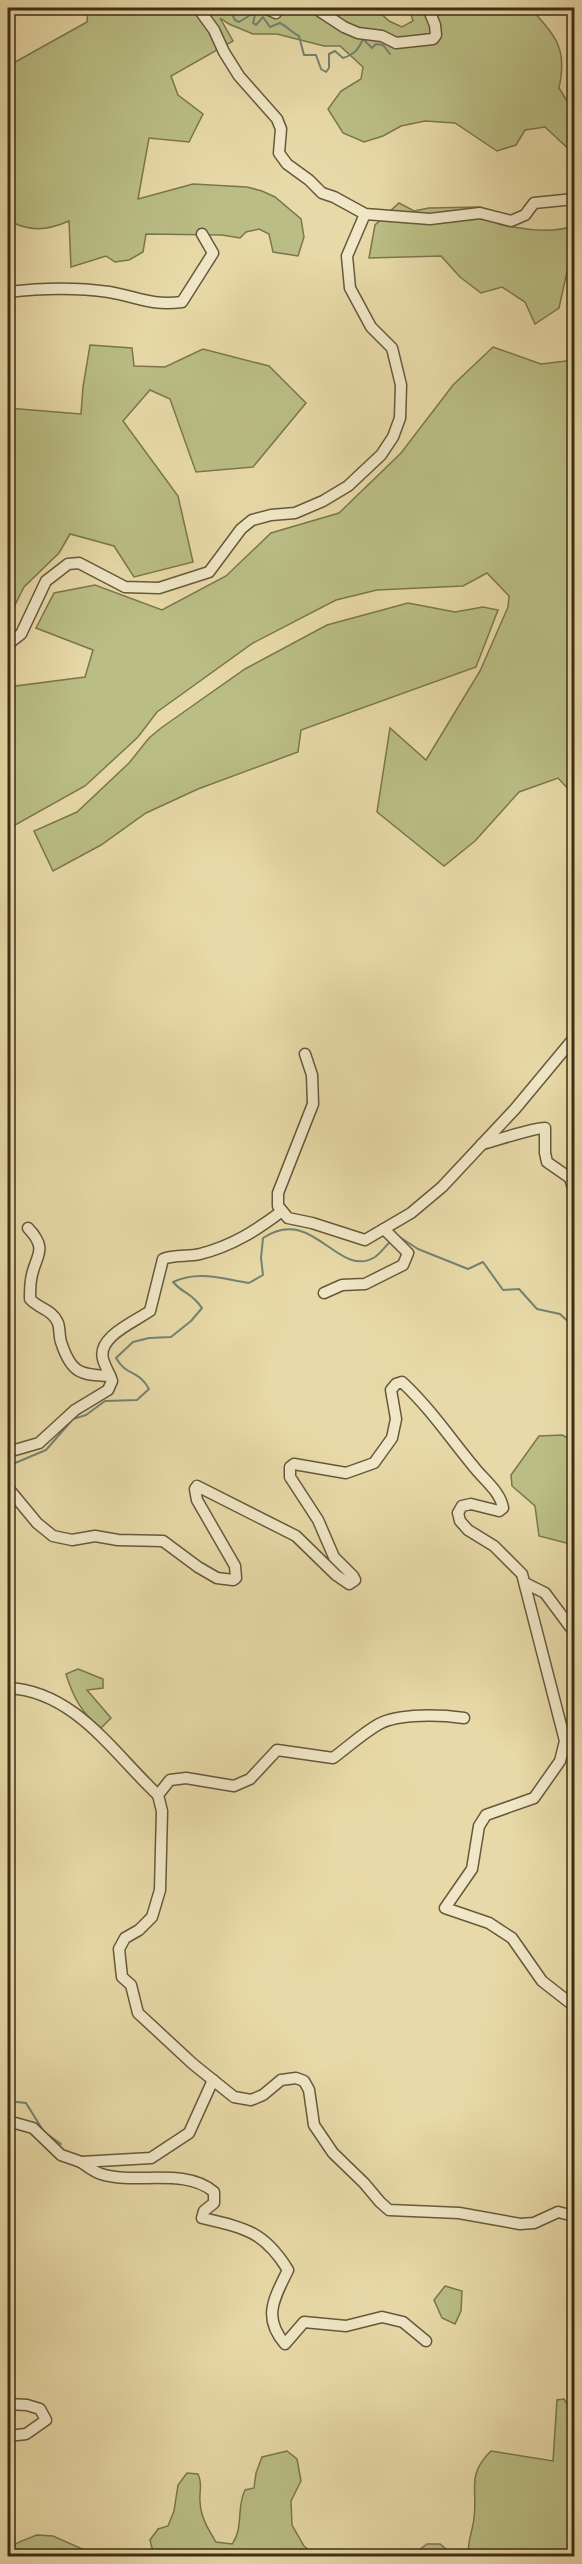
<svg xmlns="http://www.w3.org/2000/svg" width="582" height="2564" font-family="'Libre Bodoni',serif">
<style>
.green{fill:#babe85;stroke:#7b764f;stroke-width:1.5}
.lines{fill:none;stroke-linecap:round;stroke-linejoin:round}
.stream{stroke:#738272;stroke-width:2}
.minor-casing{stroke:#67583d;stroke-width:13}
.minor{stroke:#f0e7c6;stroke-width:10}
</style>
<rect width="100%" height="100%" fill="#e8daa8"/>
<filter id="stains"><feTurbulence type="fractalNoise" baseFrequency=".00333" numOctaves="4"/><feColorMatrix values="0 0 0 0 .2 0 0 0 0 .09 0 0 0 0 .02 0 0 0 .5 -.17"/></filter>
<radialGradient id="worn" r=".72"><stop offset=".6" stop-color="#630" stop-opacity="0"/><stop offset="1" stop-color="#630" stop-opacity=".3"/></radialGradient>
<g class="green">
<path d="M88 8H301L309 14 315 8H375L389 21 402 27 413 21 409 8H553L534 12C558 39 567 51 559 88L574 112V154L545 127 525 130 516 145 497 151 455 123 425 121 401 126 383 136 364 142 343 133 328 109 341 91 361 79 363 67 340 46H324L277 34H253L229 24 220 18 233 41 171 76 178 95 203 114 189 142 149 138 138 199 193 184 247 187 262 191 275 197 301 219 304 237 298 256 273 252 269 234 259 229 246 232 240 238 222 235 146 234 143 252 129 260 115 262 106 256 71 267 69 221C46 231 29 232 8 220V66L87 22Z"/>
<path d="M399 203 414 211 429 208 480 207 494 212 498 224C523 229 549 234 574 226V265L568 267 559 308 535 324 525 302 502 287 481 293 460 277 441 256 369 258 375 225Z"/>
<polygon points="90,345 132,348 134,366 165,367 203,349 269,366 306,403 253,467 196,472 170,399 150,390 123,421 178,496 193,562 134,577 114,546 70,534 59,553 24,587 8,619 8,408 81,414 83,387"/>
<polygon points="493,347 541,364 574,360 574,795 558,778 519,792 475,841 444,866 377,812 390,728 426,760 480,671 508,607 509,596 487,573 463,586 377,590 336,600 253,643 157,712 138,737 85,786 8,829 8,687 85,677 93,650 36,628 54,593 95,585 162,610 226,576 271,533 339,513 401,453 453,385"/>
<polygon points="408,603 455,612 483,607 498,610 476,667 301,730 298,752 198,789 146,813 101,845 53,871 34,831 77,812 129,763 149,738 161,728 245,669 327,625"/>
<polygon points="562,1435 574,1441 574,1545 539,1536 535,1506 512,1486 511,1475 539,1436"/>
<path d="M78 1669 103 1679V1688L87 1690 111 1718 101 1728C82 1714 73 1697 66 1674Z"/>
<polygon points="445,2286 462,2291 461,2311 455,2324 442,2318 434,2300"/>
<path d="M564 2399 570 2409V2480L574 2497V2556H469C466 2544 473 2531 474 2518 478 2490 466 2475 491 2451L553 2461 557 2400Z"/>
<path d="M287 2451 297 2459 301 2481 291 2501 292 2525 304 2546 316 2556H154L150 2540 158 2529 168 2526 174 2511 178 2485 187 2473 198 2474C203 2484 199 2491 200 2502 201 2518 208 2529 216 2542L232 2544C244 2528 236 2508 245 2490L254 2488 256 2473 262 2457Z"/>
<path d="M37 2535 53 2536 98 2556H8C9 2543 25 2540 37 2535Z"/>
<polygon points="427,2544 440,2544 454,2556 411,2556"/>
</g>
<g class="lines">
<g class="stream">
<path d="M229 8 235 20 239 22 252 14 255 15 253 23 256 25 263 17 270 27 280 23C288 27 291 32 299 36L304 55H316L321 69 326 72 329 68V54L335 51 343 58C355 54 358 50 363 39L372 48 376 44 383 45 390 54"/>
<polyline points="406,8 407,10"/>
<polyline points="398,1236 418,1249 468,1269 483,1262 503,1290 519,1289 537,1309 560,1314 574,1327"/>
<path d="M8 1466 46 1450 73 1419 86 1415 105 1401 137 1400 149 1389C138 1369 127 1377 116 1358L133 1342 149 1338 171 1337 191 1321 202 1308C191 1292 183 1294 173 1282 199 1270 222 1279 249 1283L263 1275 261 1258 263 1238C313 1204 338 1280 375 1257 381 1253 386 1245 392 1240"/>
<polyline points="8,1508 10,1513 8,1517"/>
<polyline points="8,2101 26,2103 44,2132 61,2144"/>
</g>
<defs>
<g id="minor">
<polyline points="198,8 214,30 224,52 239,76 277,119 281,129 279,153 287,164 309,180 322,193 334,197 365,214 430,219 480,213 511,221 525,215 534,203 574,199"/>
<polyline points="265,8 276,13 279,8"/>
<polyline points="315,8 344,27 358,33 382,36 396,43 433,39 436,35 435,25 428,8"/>
<polyline points="570,8 574,13"/>
<path d="M8 292C41 288 75 287 109 292 138 297 151 306 182 302L213 253 202 234"/>
<polyline points="8,644 21,634 46,581 68,564 79,563 125,587 159,588 209,572 241,529 252,520 271,515 295,513 323,501 348,486 381,455 393,437 400,418 401,385 392,348 371,327 350,288 347,256 365,214"/>
<polyline points="305,1054 312,1075 313,1104 278,1193 278,1206 288,1218 312,1223 365,1240 411,1213 442,1187 515,1109 574,1038"/>
<path d="M482 1144C495 1141 535 1127 545 1128V1153L547 1162 570 1178 574 1191"/>
<path d="M28 1228C50 1251 34 1256 31 1280 30 1286 30 1293 30 1299 39 1309 52 1309 58 1323 60 1329 59 1336 61 1342 71 1373 80 1375 110 1376"/>
<polyline points="324,1293 342,1285 365,1284 403,1265 408,1253 384,1229"/>
<path d="M8 1452 39 1443 75 1410 108 1390 112 1381C110 1374 105 1367 103 1359 97 1337 134 1322 150 1311L163 1259C175 1254 188 1257 200 1254 232 1246 257 1230 282 1211"/>
<path d="M8 1488 37 1523 53 1536 72 1540 95 1536 118 1540 163 1541 198 1567 217 1578 233 1580 236 1578 235 1566 197 1500 195 1489 197 1486 296 1536 336 1575 349 1584 355 1580 353 1576 334 1557 318 1520 290 1477V1467L294 1464 346 1473 374 1463 392 1438 396 1419 391 1390 396 1384 402 1382C430 1408 450 1438 474 1467 484 1480 500 1491 503 1508L499 1511 471 1504 462 1506 458 1513 460 1521 468 1530 494 1546 522 1574 565 1741 560 1761 534 1798 486 1815 479 1826 472 1869 445 1908 489 1923 512 1938 542 1981 574 2006"/>
<polyline points="525,1583 545,1593 574,1632"/>
<path d="M8 1688C75 1691 114 1754 158 1795"/>
<path d="M464 1718C442 1715 399 1713 379 1724 363 1733 348 1747 333 1758L277 1750 250 1779 234 1786 186 1778 170 1780 158 1795 162 1811 160 1890 152 1917 139 1930 125 1938 119 1949 122 1977 131 1985 138 2013 193 2064 234 2097 251 2100 263 2095 281 2080 296 2078 304 2081 309 2090 314 2125 333 2153 364 2183 380 2202 389 2210 459 2213 520 2224 534 2223 558 2212 574 2216"/>
<polyline points="8,2121 33,2128 61,2155 81,2162 151,2158 189,2133 213,2080"/>
<path d="M81 2162C87 2166 94 2172 101 2174 136 2185 185 2167 214 2192V2203L204 2211 202 2218C245 2228 264 2231 288 2270 274 2299 262 2317 285 2344L304 2322 346 2326 382 2317 403 2322 426 2341"/>
<polyline points="8,2404 27,2405 40,2409 46,2420 26,2434 8,2436"/>
</g>
</defs>
<use href="#minor" class="minor-casing"/>
<use href="#minor" class="minor"/>
</g>
<rect width="582" height="2564" fill="none" stroke="#e8daa8" stroke-width="30"/>
<rect x="9" y="9" width="564" height="2546" fill="none" stroke="#3c2d19" stroke-width="3"/>
<rect x="15" y="15" width="552" height="2534" fill="none" stroke="#3c2d19" stroke-width="1.5"/>
<rect width="100%" height="100%" filter="url(#stains)"/>
<rect width="100%" height="100%" fill="url(#worn)"/>
</svg>
